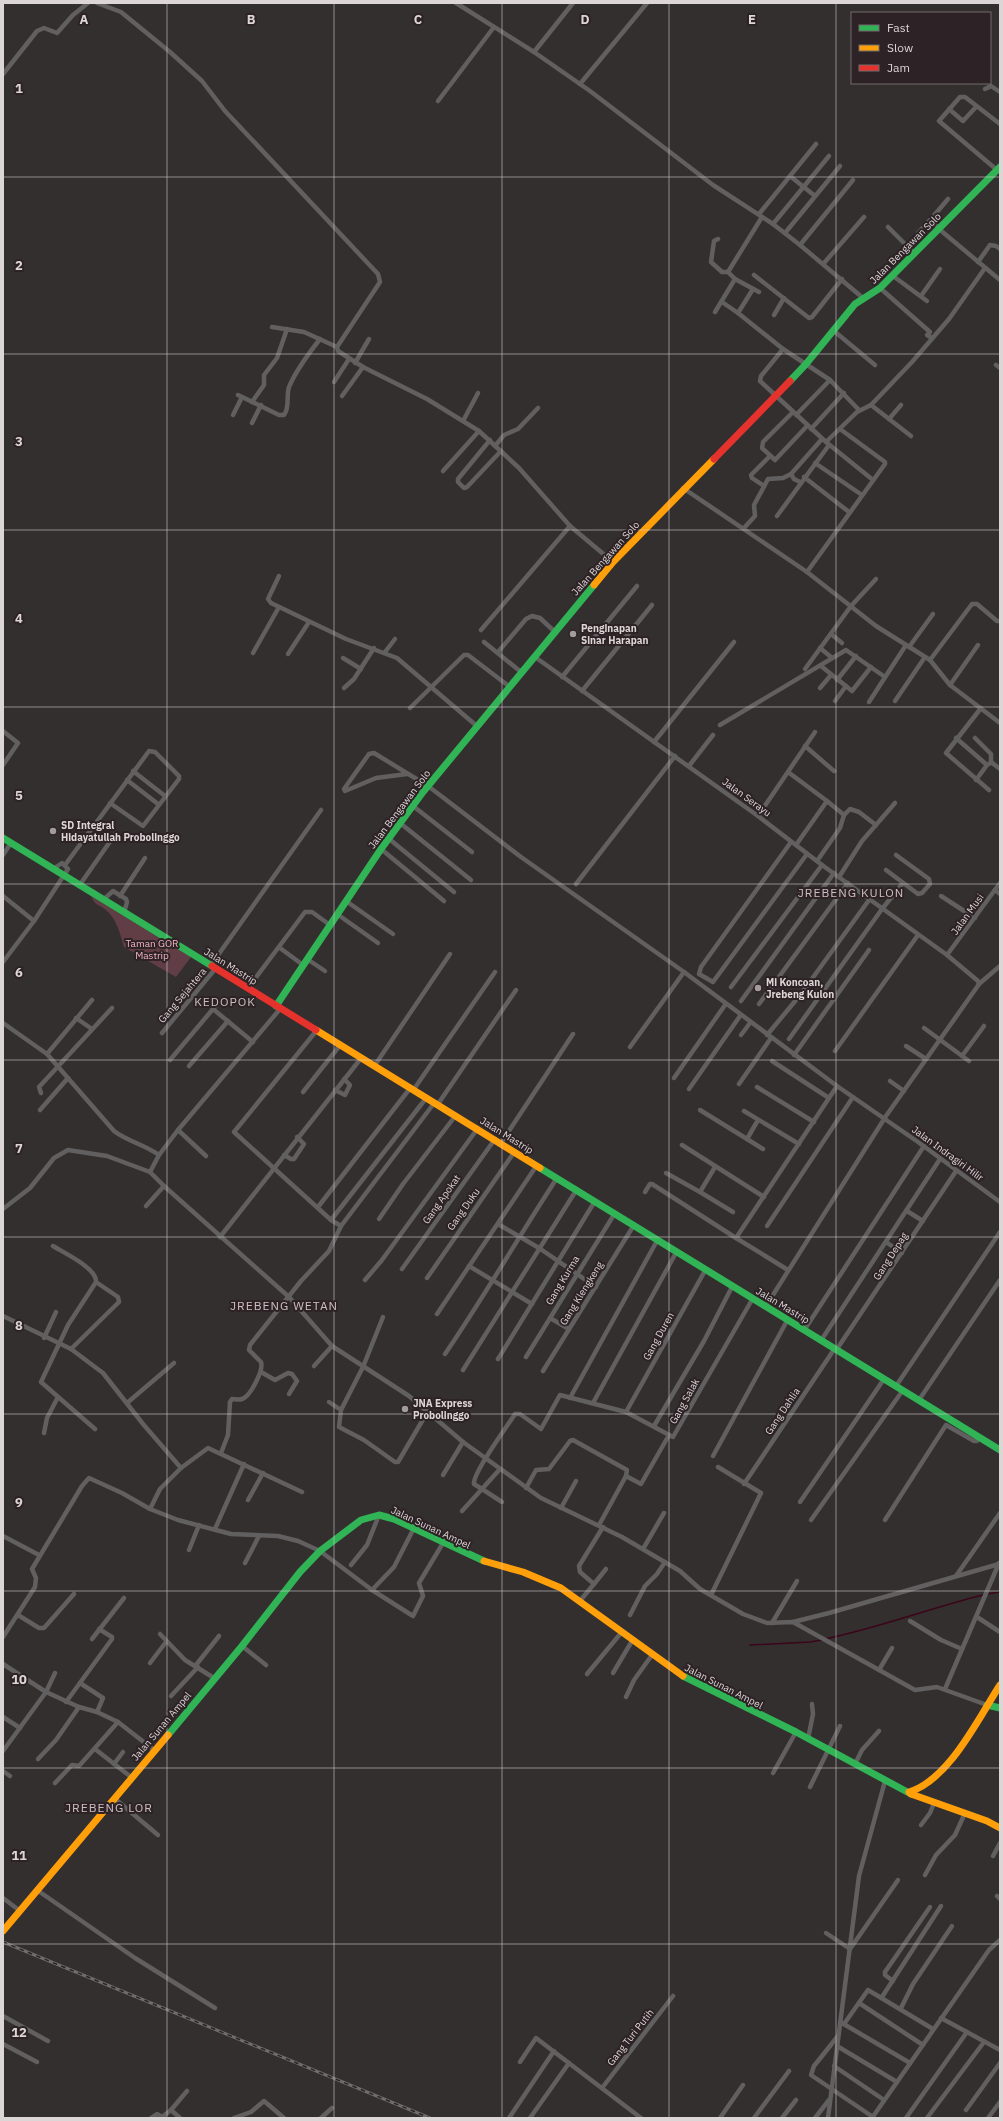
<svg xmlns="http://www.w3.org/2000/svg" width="1003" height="2121" font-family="'IBM Plex Sans',sans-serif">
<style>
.green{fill:#613e46}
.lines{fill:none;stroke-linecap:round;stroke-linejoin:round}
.stream{stroke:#3b051b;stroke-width:1.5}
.street{stroke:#615f5f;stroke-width:4.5}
.fast{stroke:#30b455;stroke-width:7}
.slow{stroke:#ff9f0a;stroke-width:7}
.jam{stroke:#e5322d;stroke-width:7}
.rail-casing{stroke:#6f6c6c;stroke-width:3}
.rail{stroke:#2d2225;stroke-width:1.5;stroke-dasharray:4.5;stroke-linecap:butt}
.grid{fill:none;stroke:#ddd6d7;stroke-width:1;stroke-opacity:0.55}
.poi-dot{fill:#a29c9c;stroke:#2d2225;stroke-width:1.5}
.labels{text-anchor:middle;stroke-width:4;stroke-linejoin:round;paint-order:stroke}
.street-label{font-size:10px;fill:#ddd6d7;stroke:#2d2225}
.poi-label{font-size:10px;font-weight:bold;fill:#ddd6d7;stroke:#2d2225;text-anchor:start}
.park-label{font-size:10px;fill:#f3b6c5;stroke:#2d2225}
.quarter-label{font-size:12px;letter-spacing:1px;fill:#cdbec1;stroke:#2d2225}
.grid-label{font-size:13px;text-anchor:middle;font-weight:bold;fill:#ddd6d7;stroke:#2d2225;stroke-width:4;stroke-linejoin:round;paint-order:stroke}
</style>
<rect width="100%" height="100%" fill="#342f2f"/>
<path class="green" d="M91 896 191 957 176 977 124 947C120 934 117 919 106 910 99 904 96 907 91 896Z"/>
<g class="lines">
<g class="stream">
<polyline points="987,1594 1000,1592"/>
<path d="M825 1639C879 1628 930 1608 983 1595"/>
<polyline points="750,1645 810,1642 822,1640"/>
</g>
<g class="street">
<polyline points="97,3 121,12 170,52 202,81 225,111 378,274 380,282 337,347 338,351 363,367 427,399 479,431 519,468 570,526 613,562"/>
<polyline points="456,3 534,52 590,91 713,185 773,224 800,245 863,298"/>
<polyline points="534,52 573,3"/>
<polyline points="3,74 37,31 44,28 57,33 73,15 88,3"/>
<polyline points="580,84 647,3"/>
<polyline points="985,89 991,86 1000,92"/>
<polyline points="438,101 494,27"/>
<polyline points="949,109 963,121 976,107"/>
<polyline points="997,170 939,121 960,97 965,97 1000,124"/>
<polyline points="790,176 815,196"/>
<polyline points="948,199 931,219 939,229 1000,280"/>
<polyline points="759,214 816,144"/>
<polyline points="773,224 829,156"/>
<polyline points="888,227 914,253"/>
<polyline points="785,233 840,166"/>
<polyline points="918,233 931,219"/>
<polyline points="718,239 714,241 711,262 722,272 728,272"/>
<polyline points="800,245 853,180"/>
<polyline points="978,262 990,245 996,246 1000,249"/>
<polyline points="824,263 864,217"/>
<polyline points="754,275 809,318 812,317 842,279"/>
<polyline points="893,276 927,301"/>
<polyline points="880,288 930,332 927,335 932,338"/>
<polyline points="753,289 738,313 783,349 830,380 859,410"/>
<polyline points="759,292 735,279 728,272 762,217"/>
<polyline points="921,296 940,269"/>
<polyline points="722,302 738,313"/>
<polyline points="715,312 735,279"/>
<polyline points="774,315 784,298"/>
<polyline points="272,327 304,332 337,347"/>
<polyline points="834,331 875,365"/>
<polyline points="783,349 761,376 760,381 826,442 873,480"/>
<polyline points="355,363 369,339"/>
<polyline points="996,365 1000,368"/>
<polyline points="334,382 349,359"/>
<path d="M238 395 279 415H284C290 408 286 396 289 387 296 370 309 353 320 339"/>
<polyline points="342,396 363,367"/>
<polyline points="252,402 264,385 264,375 277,358 287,329"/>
<polyline points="871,405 911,436"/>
<polyline points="793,412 763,442 762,448 775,460 807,426"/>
<polyline points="233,415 242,397"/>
<polyline points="796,415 830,380"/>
<polyline points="889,419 901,405"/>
<polyline points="463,421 478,393"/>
<polyline points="252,423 261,405"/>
<polyline points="811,429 844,393"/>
<polyline points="490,440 458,479 458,482 464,488 467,487 501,451"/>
<polyline points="826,442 857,412 871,405 912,362 949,319 985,268"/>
<polyline points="495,446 504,435 518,429 538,408"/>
<polyline points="815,463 862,495"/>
<polyline points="443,471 479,431"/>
<polyline points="791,474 794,479 800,482"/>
<polyline points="804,477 849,512"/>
<polyline points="764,486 752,478 751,475 770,456"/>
<polyline points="683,488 807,572 876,626 930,660 950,685 1000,723"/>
<polyline points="777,516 829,445"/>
<polyline points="744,528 755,516 754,505 768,479 783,478 791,474 822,439"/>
<polyline points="807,572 885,464 885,462 840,429"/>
<polyline points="279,576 268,599 271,603 346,639 397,658 478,727"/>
<polyline points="481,630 570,526"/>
<polyline points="831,634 842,643"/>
<polyline points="484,642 521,672"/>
<polyline points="909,647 933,614"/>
<polyline points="820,648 831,657"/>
<polyline points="385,652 395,639"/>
<polyline points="498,652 526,619 532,616 540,618 555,632"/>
<polyline points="253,653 279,607"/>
<polyline points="288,654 309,622"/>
<polyline points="535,657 758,816 822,865 947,955 978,981 979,984 977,987 886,1116 766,1306"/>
<polyline points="343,658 361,669"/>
<polyline points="930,660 972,604 977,604 997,621 1000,621"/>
<polyline points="821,666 852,691 871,667"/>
<polyline points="805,669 851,606 876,579"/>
<polyline points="562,677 637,586"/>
<polyline points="837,680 856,656"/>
<polyline points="950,685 978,645"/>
<polyline points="344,688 354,679 374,648"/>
<polyline points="820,688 831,675"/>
<polyline points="582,691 652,605"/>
<polyline points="835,701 846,686"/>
<polyline points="895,701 925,657"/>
<polyline points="869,702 906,645"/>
<polyline points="410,708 464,655 468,655 510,687"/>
<polyline points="981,708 946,753 989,790"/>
<polyline points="720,725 846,650 885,677"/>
<polyline points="3,731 18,743 3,765"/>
<polyline points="956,738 987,765 976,780"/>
<polyline points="975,738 991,754 991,762"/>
<polyline points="654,742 734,642"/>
<polyline points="805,746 834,771"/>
<polyline points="989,764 991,762 1000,769"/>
<polyline points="689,766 713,735"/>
<polyline points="133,771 165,796"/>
<polyline points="788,772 827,801"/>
<polyline points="407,774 376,778 345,791 344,789 369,754 374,753 428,786 521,857 684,972 837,1086"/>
<polyline points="127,780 158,804"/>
<polyline points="413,806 472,852"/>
<polyline points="844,815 850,809 859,812 876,825"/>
<polyline points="758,816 815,732"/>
<polyline points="400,823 471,880"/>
<polyline points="388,838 454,892"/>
<polyline points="791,842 701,967 699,974 713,982 807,854"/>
<polyline points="796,845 827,801 844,815 840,828 817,861"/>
<polyline points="381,849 444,901"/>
<polyline points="3,855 11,843"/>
<polyline points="65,865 149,751 155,752 179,776 179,779 143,826 110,803"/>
<polyline points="886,870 918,894 922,893 930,884 929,879 896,855"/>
<polyline points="839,877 862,841 895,803"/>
<polyline points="576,884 675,756"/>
<polyline points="79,886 116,833"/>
<polyline points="995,890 1000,894"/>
<polyline points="3,896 34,921"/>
<polyline points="120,896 145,858"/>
<polyline points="941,896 975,918"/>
<polyline points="103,900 113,891 126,899 127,902 124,913"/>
<polyline points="346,901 393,934"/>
<polyline points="337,914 378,943"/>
<polyline points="280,948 303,965"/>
<polyline points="947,955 1000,883"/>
<polyline points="307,959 325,971"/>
<polyline points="3,962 34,921 68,869 62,863 53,869"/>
<polyline points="211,965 321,810"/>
<polyline points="979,984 1000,966"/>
<polyline points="731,987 822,865"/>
<polyline points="248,988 305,912 312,912 330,925"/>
<polyline points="220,1001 213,1009 253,1042"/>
<polyline points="741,1001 834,873"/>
<polyline points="759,1004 848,883"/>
<polyline points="280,1009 178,1130 159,1155 150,1172 164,1186 289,1297 332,1346 409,1396 463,1442 541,1498 622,1537 680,1571 700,1589 743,1614 767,1623 793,1622 915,1690 937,1687 987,1705"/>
<polyline points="76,1018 92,1029"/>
<path d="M3 1023 47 1054 114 1131C127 1141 145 1145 159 1155"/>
<polyline points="924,1028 969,1061"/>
<polyline points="317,1030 234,1132 331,1220 341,1226"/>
<polyline points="162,1033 216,968"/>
<polyline points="741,1035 750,1023"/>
<polyline points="767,1035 801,994 869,900"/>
<polyline points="789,1039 882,909 903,883"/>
<polyline points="906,1046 926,1059"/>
<polyline points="630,1047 684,972"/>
<polyline points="835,1051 918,935"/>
<polyline points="47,1054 92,1000"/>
<polyline points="794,1055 869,950"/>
<polyline points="962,1056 984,1026"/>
<polyline points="170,1060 213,1009"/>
<polyline points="772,1061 829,1098"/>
<polyline points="375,1065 450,954"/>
<polyline points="189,1066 228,1021"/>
<polyline points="674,1078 725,1005"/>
<polyline points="890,1081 904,1091"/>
<polyline points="739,1084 771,1038"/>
<polyline points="757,1087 814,1122"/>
<polyline points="414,1089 495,972"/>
<polyline points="689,1089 740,1016"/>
<polyline points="335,1090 345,1095 350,1085 344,1079"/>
<polyline points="303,1092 341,1044"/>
<polyline points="41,1093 39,1087 112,1008"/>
<polyline points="438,1104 516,990"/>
<polyline points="40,1110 68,1078"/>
<polyline points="700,1110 747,1139"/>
<polyline points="744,1111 799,1144"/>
<polyline points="758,1120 747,1139 763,1149"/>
<polyline points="178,1130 206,1156"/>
<polyline points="501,1143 573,1034"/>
<polyline points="682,1145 764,1197"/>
<polyline points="284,1155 291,1159 294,1159 304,1144 297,1137"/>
<polyline points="666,1173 700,1192 715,1167"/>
<polyline points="645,1192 650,1184 652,1184 736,1238"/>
<polyline points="700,1192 733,1212"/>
<polyline points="146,1206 164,1186"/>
<polyline points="318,1207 411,1087"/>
<polyline points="3,1209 30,1188 54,1158 68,1150 107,1156 150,1172"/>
<polyline points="907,1211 923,1221"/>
<polyline points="379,1219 403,1184 456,1115"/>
<polyline points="331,1220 427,1097"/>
<polyline points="498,1224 539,1248 596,1287"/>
<polyline points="767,1226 853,1097"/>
<polyline points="220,1237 362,1057"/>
<polyline points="886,1242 902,1253"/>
<path d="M53 1246C64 1253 97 1268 96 1282L68 1325 41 1382 95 1429"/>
<polyline points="469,1266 532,1304"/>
<polyline points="402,1269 495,1139"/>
<polyline points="788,1270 736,1238 837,1086 918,1142 1000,1202"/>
<polyline points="427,1278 515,1151"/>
<polyline points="365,1280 382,1260 478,1128"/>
<polyline points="437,1314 537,1165"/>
<polyline points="3,1316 71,1349 103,1373 143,1424 181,1468 160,1489 150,1509"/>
<polyline points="383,1317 363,1367 341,1410 339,1427 364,1440 395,1462 398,1462 428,1411"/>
<polyline points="550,1318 569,1329"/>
<polyline points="805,1329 924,1146"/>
<polyline points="44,1338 56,1312"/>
<polyline points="822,1339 940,1159"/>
<polyline points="71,1349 119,1302 118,1297 96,1282"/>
<polyline points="837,1349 956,1171"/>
<path d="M445 1354C484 1297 519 1236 557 1178"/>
<polyline points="526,1357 615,1213"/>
<polyline points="498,1359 595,1201"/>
<polyline points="314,1366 332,1346"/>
<polyline points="463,1370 577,1189"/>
<polyline points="543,1371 634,1225"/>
<polyline points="261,1372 275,1380 288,1373 292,1374 297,1381 289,1394"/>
<polyline points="896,1386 1000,1232"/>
<polyline points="570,1398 658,1239"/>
<polyline points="919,1400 1000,1280"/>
<polyline points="329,1402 341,1410"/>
<polyline points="127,1403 174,1363"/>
<polyline points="593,1403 677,1251"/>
<polyline points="626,1412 706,1269"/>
<polyline points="654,1426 704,1341 733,1285"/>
<polyline points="44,1433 47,1418 58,1397"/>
<path d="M221 1453 228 1435 230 1402 232 1399C235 1399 239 1400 242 1399 250 1397 264 1370 261 1362L249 1350 250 1345 301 1281 329 1251 341 1226 435 1102"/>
<polyline points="713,1456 788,1319"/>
<polyline points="181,1468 208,1448 302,1492"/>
<path d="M500 1469 482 1489 474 1484C472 1474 508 1425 515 1414H520L541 1429 560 1395 626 1412 673 1437 753 1298"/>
<polyline points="443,1475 463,1442"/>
<polyline points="744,1484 835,1348"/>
<polyline points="526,1488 536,1470 549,1469 570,1441 573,1440 627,1470 626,1476"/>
<polyline points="248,1500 263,1473"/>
<polyline points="800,1502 884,1379"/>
<polyline points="561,1508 576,1481"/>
<polyline points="462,1511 482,1489 502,1502"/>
<polyline points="811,1520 903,1390"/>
<polyline points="885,1520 946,1425 974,1441 977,1441 979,1437"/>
<polyline points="599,1525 626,1476 641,1484 669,1435"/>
<polyline points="215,1529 244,1464"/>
<polyline points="3,1536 39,1555"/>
<polyline points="643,1549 664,1513"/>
<polyline points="189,1550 199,1525"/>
<polyline points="245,1563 259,1536"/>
<polyline points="351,1565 367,1545 379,1515"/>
<polyline points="956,1576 1000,1513"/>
<polyline points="594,1584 606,1569"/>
<polyline points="372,1590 394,1567 414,1528"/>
<polyline points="711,1595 761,1493 718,1467"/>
<polyline points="579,1602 594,1584 580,1572 579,1566 603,1527"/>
<polyline points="18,1615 39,1628 44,1628 74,1594"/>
<polyline points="630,1615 645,1586 657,1574 665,1562"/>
<polyline points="977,1617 1000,1632"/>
<polyline points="910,1621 941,1640 962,1649"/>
<polyline points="793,1622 829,1613 999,1564"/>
<polyline points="772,1623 797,1581"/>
<polyline points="160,1634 185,1660 214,1678"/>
<polyline points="3,1637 35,1587 36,1578 32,1569 82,1486 89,1478 122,1493 150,1509 178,1520 231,1534 278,1536 298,1541 320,1551 372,1590 413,1616 423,1596 419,1583 443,1543"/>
<polyline points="92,1639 124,1598"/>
<polyline points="242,1646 266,1665"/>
<polyline points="150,1663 166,1642"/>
<polyline points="3,1664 46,1692 79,1707 97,1712 118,1722 154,1750"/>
<polyline points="196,1665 219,1636"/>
<polyline points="879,1670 892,1648"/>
<polyline points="613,1673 632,1641"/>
<polyline points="587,1674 621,1633"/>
<polyline points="80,1683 103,1698 97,1712"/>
<polyline points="945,1689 999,1563"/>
<polyline points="171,1696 198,1667"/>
<polyline points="626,1697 634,1680 652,1655"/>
<polyline points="66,1702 112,1639 112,1637 99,1629"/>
<polyline points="3,1717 20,1728"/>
<polyline points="808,1739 813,1714 812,1704"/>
<polyline points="95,1749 131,1777"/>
<polyline points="3,1751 46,1692 55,1673"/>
<polyline points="38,1759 56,1740 79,1707"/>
<polyline points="114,1764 123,1752"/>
<polyline points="855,1764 862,1750 879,1731"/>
<polyline points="3,1771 10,1776"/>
<polyline points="773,1773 796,1732"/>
<polyline points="55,1783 72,1765 79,1766 118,1722"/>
<polyline points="810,1787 840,1726"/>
<polyline points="114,1798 158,1835"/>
<polyline points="921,1825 930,1813 934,1803"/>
<polyline points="993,1856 1000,1843"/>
<polyline points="925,1875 936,1855 955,1835 965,1813"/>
<polyline points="37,1890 135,1958 215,2008"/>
<polyline points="997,1896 1000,1899"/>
<polyline points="3,1898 20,1911"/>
<polyline points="826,1933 850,1949 898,1880"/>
<polyline points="893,1981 885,1975 885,1972 930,1907"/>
<polyline points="882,1997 941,1906"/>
<polyline points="859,2003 923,2045"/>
<polyline points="901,2008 913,1984 952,1926"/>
<polyline points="3,2016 48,2041"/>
<polyline points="941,2018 1000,2050"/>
<polyline points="842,2023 910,2063"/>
<polyline points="844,2024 868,1990 933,2029"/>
<polyline points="838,2036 814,2066 811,2075 873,2117"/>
<polyline points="3,2044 37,2062"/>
<polyline points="837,2046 897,2082"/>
<polyline points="520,2062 536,2038 641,2118"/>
<polyline points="834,2066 884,2100"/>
<polyline points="602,2088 673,1996"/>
<polyline points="966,2110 1000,2063"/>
<polyline points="151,2118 157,2114 162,2117 171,2110"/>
<polyline points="180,2118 171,2110 187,2091"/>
<polyline points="234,2118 251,2112 264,2101 284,2118"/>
<polyline points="321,2118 332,2108"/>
<polyline points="509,2118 554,2051"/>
<polyline points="530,2118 569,2063"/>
<polyline points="720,2118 743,2085"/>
<polyline points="754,2118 789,2071"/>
<polyline points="782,2118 796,2100"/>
<polyline points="815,2118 829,2100"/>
<polyline points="828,2118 859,1876 885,1781"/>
<polyline points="872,2118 989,1950 1000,1940"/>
<polyline points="906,2118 967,2032"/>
<polyline points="927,2118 984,2042"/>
<polyline points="988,2118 1000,2102"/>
</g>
<g class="fast">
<polyline points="790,381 806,364 855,304 880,288 1000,167"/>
<polyline points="3,838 212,966"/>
<polyline points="276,1006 381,849 423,792 594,585"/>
<polyline points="540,1168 1000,1450"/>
<polyline points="683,1676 796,1732 911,1794"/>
<polyline points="987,1705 1000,1708"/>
<polyline points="168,1735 242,1646 300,1572 320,1551 361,1520 379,1515 394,1519 484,1561"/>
</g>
<g class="slow">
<polyline points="594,585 613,562 714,459"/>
<polyline points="316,1030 540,1168"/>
<polyline points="484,1561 523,1572 561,1588 683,1676"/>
<path d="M909 1792C949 1780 978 1719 1000 1685"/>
<polyline points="911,1794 987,1821 1000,1828"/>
<polyline points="3,1931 168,1735"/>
</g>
<g class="jam">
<polyline points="714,459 790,381"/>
<polyline points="212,966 316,1030"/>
</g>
<defs>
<polyline id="rail" points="3,1942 430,2118"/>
</defs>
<use href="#rail" class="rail-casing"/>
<use href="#rail" class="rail"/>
</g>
<path class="grid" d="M167 3V2118M334 3V2118M502 3V2118M669 3V2118M836 3V2118M3 177H1000M3 354H1000M3 530H1000M3 707H1000M3 884H1000M3 1060H1000M3 1237H1000M3 1414H1000M3 1591H1000M3 1768H1000M3 1944H1000"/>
<g class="poi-dot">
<circle cx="573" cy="634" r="4"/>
<circle cx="53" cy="831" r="4"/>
<circle cx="758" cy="988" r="4"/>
<circle cx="405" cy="1409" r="4"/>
</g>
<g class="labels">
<g class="street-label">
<text transform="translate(905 248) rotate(-45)" y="4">Jalan Bengawan Solo</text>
<text transform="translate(605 558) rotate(-48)" y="4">Jalan Bengawan Solo</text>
<text transform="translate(747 797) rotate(36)" y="4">Jalan Serayu</text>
<text transform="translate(399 809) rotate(-53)" y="4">Jalan Bengawan Solo</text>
<text transform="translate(967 914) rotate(-54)" y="4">Jalan Musi</text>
<text transform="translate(231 966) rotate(32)" y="4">Jalan Mastrip</text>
<text transform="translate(182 995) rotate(-50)" y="4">Gang Sejahtera</text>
<text transform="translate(507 1135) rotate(32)" y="4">Jalan Mastrip</text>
<text transform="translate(948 1153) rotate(36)" y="4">Jalan Indragiri Hilir</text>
<text transform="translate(441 1199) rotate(-55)" y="4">Gang Apokat</text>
<text transform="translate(463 1209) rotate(-55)" y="4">Gang Duku</text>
<text transform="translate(890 1256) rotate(-57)" y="4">Gang Depag</text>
<text transform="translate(562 1280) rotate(-59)" y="4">Gang Kurma</text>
<text transform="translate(581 1293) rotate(-58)" y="4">Gang Klengkeng</text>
<text transform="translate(783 1305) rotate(31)" y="4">Jalan Mastrip</text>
<text transform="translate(658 1336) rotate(-61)" y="4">Gang Duren</text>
<text transform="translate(684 1401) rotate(-61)" y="4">Gang Salak</text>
<text transform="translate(782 1411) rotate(-56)" y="4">Gang Dahlia</text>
<text transform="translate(431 1527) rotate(25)" y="4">Jalan Sunan Ampel</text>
<text transform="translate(724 1686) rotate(27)" y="4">Jalan Sunan Ampel</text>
<text transform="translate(161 1726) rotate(-50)" y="4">Jalan Sunan Ampel</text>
<text transform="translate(630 2037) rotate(-52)" y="4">Gang Turi Putih</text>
</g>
<g class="poi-label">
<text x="581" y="632">Penginapan<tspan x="581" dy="12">Sinar Harapan</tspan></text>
<text x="61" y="829">SD Integral<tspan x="61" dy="12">Hidayatullah Probolinggo</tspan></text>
<text x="766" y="986">Mi Koncoan,<tspan x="766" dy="12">Jrebeng Kulon</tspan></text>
<text x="413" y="1407">JNA Express<tspan x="413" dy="12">Probolinggo</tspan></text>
</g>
<g class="park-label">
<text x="152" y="947">Taman GOR<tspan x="152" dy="12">Mastrip</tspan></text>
</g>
<g class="quarter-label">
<text x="851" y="897">JREBENG KULON</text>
<text x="225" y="1006">KEDOPOK</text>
<text x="284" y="1310">JREBENG WETAN</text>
<text x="109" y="1812">JREBENG LOR</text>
</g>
</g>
<g class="grid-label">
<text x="84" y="24">A</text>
<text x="251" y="24">B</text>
<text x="418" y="24">C</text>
<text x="585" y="24">D</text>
<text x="752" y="24">E</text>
<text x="19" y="93">1</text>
<text x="19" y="270">2</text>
<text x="19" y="446">3</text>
<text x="19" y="623">4</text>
<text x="19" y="800">5</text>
<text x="19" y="977">6</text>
<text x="19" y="1153">7</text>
<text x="19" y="1330">8</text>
<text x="19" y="1507">9</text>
<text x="19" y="1684">10</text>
<text x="19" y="1860">11</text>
<text x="19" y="2037">12</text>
</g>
<rect width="1003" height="2121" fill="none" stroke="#ddd6d7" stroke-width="8"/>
<rect x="851" y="12" width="140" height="72" fill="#2d2225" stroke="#736a6c"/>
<rect x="859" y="25" width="20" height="6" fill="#30b455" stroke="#736a6c"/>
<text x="887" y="32" font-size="12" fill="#ddd6d7">Fast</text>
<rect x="859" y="45" width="20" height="6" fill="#ff9f0a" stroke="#736a6c"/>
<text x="887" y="52" font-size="12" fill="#ddd6d7">Slow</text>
<rect x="859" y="65" width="20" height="6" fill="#e5322d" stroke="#736a6c"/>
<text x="887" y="72" font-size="12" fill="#ddd6d7">Jam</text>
</svg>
